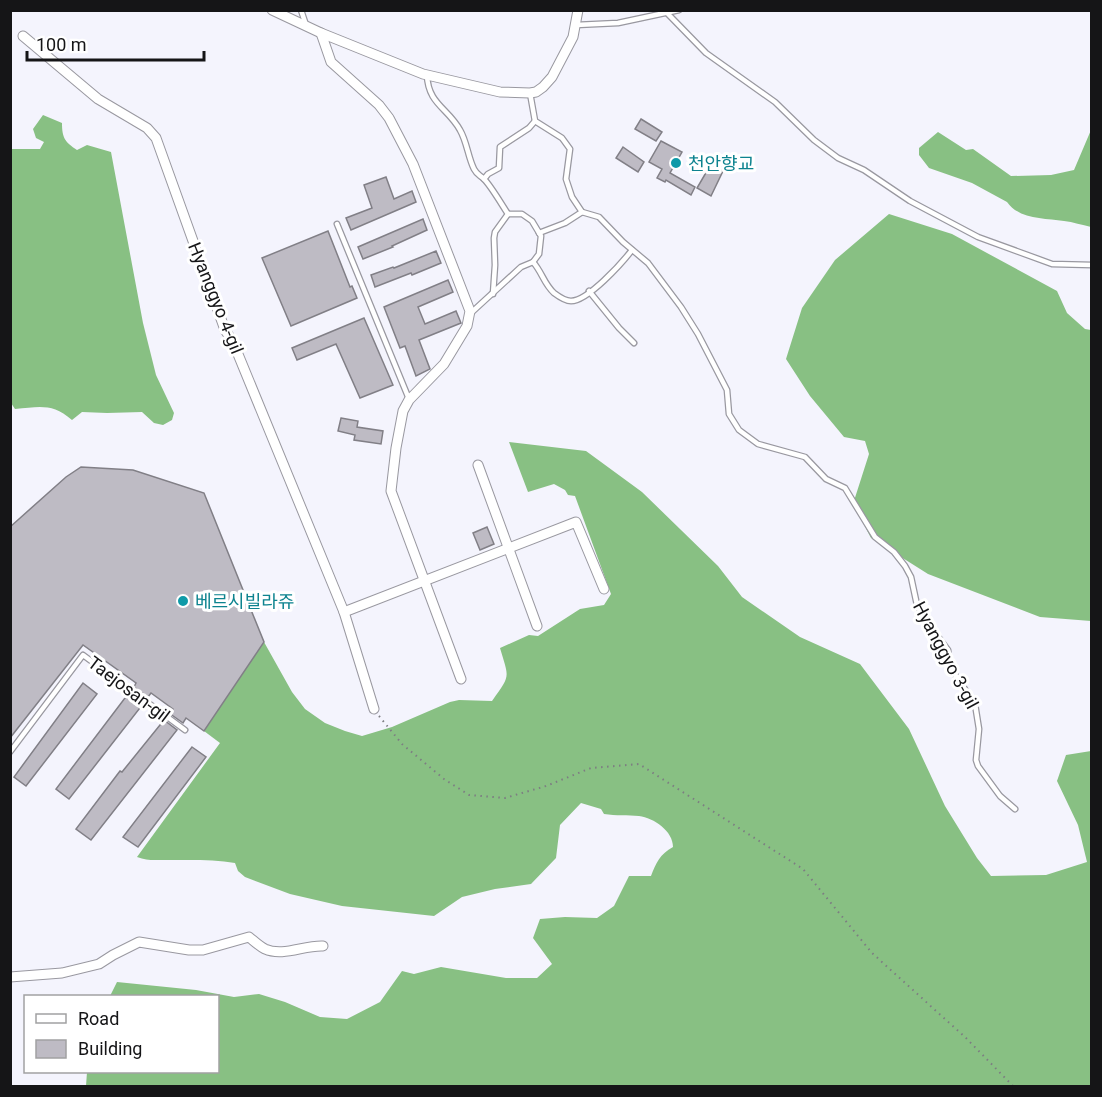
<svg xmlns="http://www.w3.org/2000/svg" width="1102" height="1097" font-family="Roboto,'Noto Sans KR',sans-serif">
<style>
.forest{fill:#88c083}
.building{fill:#bebbc4;stroke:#817f86;stroke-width:1.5}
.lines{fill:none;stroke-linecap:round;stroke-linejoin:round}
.lane-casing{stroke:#9998a0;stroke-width:7}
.street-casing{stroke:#9998a0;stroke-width:11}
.path{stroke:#7d7d82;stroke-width:2;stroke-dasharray:1.5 4.5;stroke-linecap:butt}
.lane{stroke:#fff;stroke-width:4.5}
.street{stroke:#fff;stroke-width:9}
.culture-dot{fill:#0f9aa8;stroke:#fff;stroke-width:2}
.labels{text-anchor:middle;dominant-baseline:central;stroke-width:6;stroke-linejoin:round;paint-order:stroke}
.culture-label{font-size:18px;fill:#0d838f;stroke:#fff;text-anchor:start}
.street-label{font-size:18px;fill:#151517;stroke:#fff}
</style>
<rect width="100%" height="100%" fill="#f4f4fd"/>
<g class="forest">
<path d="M43,115l19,8c0,15 3,19 15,27l10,-5 24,7 32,171 13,52 18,38 -2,7 -9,5 -9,-2 -12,-11 -35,1 -25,-1 -10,8c-20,-17 -32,-13 -57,-11l-4,-6v-254h29l4,-7 -8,-4 -3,-9z"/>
<path d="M1091,130v97c-9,-2 -18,-5 -27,-6 -20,-3 -44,-1 -57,-19l-35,-19 -43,-15 -10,-13v-7l19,-16 28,18 7,-1 38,27 40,-1 23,-5z"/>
<polygon points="889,214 952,234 1057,291 1067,313 1085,329 1091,330 1091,621 1040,617 928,574 871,538 853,504 869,454 865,441 844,437 810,396 786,359 802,308 835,260"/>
<path d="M509,442l77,9 56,41 76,74 24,31 58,40 60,27 49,65 36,77 32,52 14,18 55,-1 41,-13 -9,-37 -21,-44 9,-26 25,-4v335h-1005l1,-14h131v-76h-108l7,-14 79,8 38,7 25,-3 26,8 35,15 27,2 33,-17 22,-31 12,3 27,-7 65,11h31l15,-14 -19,-26 7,-19 25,-2 32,1 17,-12 15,-30h22c5,-13 9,-22 22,-29 0,-16 -19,-29 -34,-31 -11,-1 -23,0 -35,-2l-3,-5 -20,-6 -21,22 -4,33 -25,26 -36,5 -33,8 -28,19 -92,-10 -52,-12 -45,-17 -7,-6 -3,-8c-21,-4 -48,-3 -70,-3 -11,0 -18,1 -28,-3l83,-114 -16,-12 60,-89 28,50 13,17 20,14 20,8 17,5 30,-9 58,-25 9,-2 33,1c19,-27 17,-22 8,-53l29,-13 9,1 42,-27 24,-4 7,-11 -36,-98 -7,-1 -3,-5 -11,-6 -26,8z"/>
</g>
<g class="building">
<polygon points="641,119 662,132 656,141 635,129"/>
<polygon points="661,141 682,152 670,173 695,187 691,195 666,180 665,182 657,178 662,169 649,162"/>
<polygon points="623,147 644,162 638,172 616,158"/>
<polygon points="696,155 723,171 711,196 697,188 707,171 692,163"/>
<polygon points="386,177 394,199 412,191 416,202 351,230 346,218 372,208 364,185"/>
<polygon points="423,219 427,230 392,246 393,247 363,259 358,247"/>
<polygon points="328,231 350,287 352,286 357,298 291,326 262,258"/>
<polygon points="436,251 441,263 412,275 411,273 375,287 371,275 393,267 394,268"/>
<polygon points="448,280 453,292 418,307 425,324 456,311 461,323 419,340 430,369 416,376 405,346 400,348 384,307"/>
<polygon points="364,318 393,385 360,398 336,344 297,360 292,348"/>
<polygon points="341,418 358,421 357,427 383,431 381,444 354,440 355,435 338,431"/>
<polygon points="81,467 133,470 204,493 264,642 204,731 186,718 183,723 169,713 173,709 151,693 148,697 134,687 136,683 83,645 10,738 10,527 66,477"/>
<polygon points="487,527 494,544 480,550 473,533"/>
<polygon points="83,683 97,694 26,786 14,777"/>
<polygon points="128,694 143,704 69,799 56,789"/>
<polygon points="164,720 177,730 91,840 76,829 120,771 122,772"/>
<polygon points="192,747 206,757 138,847 123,837"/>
</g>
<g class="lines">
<defs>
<g id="lane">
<polyline points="301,10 306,25"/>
<polyline points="668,14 706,53 775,102 814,140 838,158 864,170 910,201 978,237 1052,264 1092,265"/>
<polyline points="576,25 618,23 679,10"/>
<path d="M427,75c1,29 21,33 33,55 7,12 8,27 14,39 3,6 6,6 10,10 7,7 18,26 24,35l-13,18 -1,6 1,27 -2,29"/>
<polyline points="530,93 535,121 562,138 570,149 566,179 572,197 582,212 599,217 623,242 648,263 681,307 698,334 727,390 729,414 739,430 758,444 805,457 826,479 845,488 875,537 894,552 905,566 911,577 917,605 922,615 948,650 950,666 956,676 975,704 979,729 976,760 978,766 1000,796 1015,809"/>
<polyline points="484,179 488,174 499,168 500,147 529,128 535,121"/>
<polyline points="337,224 409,399"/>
<polyline points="539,233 565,223 582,212"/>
<path d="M533,262c9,10 11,22 21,31 4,3 11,8 17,8 17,0 51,-38 61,-51"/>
<polyline points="589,291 619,328 634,343"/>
<polyline points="472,312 521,267 533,262 539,254 541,236 532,221 522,214 508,214"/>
<polyline points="10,752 83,655 185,730"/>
</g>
<g id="street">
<polyline points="272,10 321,33 423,74 500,92 530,93 536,92 543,87 552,77 573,37 578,10"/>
<polyline points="321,33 331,62 379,105 389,118 413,164 470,311 467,326 444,364 409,400 403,411 396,448 391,491 461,679"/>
<polyline points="23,36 98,99 147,128 156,138 225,330 233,342 344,612 374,709"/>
<polyline points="478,465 537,626"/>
<polyline points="344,612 576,522 604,589"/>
<path d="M10,977l52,-4 37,-9 14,-9 26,-13 50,8h14l46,-13c5,4 10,9 16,12 18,8 39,-4 58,-3"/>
</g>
</defs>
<use href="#lane" class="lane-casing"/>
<use href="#street" class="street-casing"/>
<polyline class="path" points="379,716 402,744 444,779 469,795 505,798 546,786 591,768 639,764 803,869 872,953 966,1038 1013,1086"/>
<use href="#lane" class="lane"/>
<use href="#street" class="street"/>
</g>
<g class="culture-dot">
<circle cx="676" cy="163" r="6"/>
<circle cx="183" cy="601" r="6"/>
</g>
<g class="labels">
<g class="culture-label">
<text x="688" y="163">천안향교</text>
<text x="195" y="601">베르시빌라쥬</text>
</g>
<g class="street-label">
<text transform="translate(216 298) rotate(68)">Hyanggyo 4-gil</text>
<text transform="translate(946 655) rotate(62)">Hyanggyo 3-gil</text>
<text transform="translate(129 689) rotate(37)">Taejosan-gil</text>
</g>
</g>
<rect width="1102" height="1097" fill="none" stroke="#151517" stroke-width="24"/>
<rect x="24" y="995" width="195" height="78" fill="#ffffff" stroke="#a1a1a2" stroke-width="1.5"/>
<rect x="36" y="1014" width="30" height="9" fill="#ffffff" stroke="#a1a1a2" stroke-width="1.5"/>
<text x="78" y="1025" font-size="18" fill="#151517">Road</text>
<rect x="36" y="1040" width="30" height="18" fill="#bebbc4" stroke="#a1a1a2" stroke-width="1.5"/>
<text x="78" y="1055" font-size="18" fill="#151517">Building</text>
<path d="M27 51v9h177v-9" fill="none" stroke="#151517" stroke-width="3"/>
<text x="36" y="51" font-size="18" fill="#151517" stroke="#ffffff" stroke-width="4.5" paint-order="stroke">100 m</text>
</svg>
